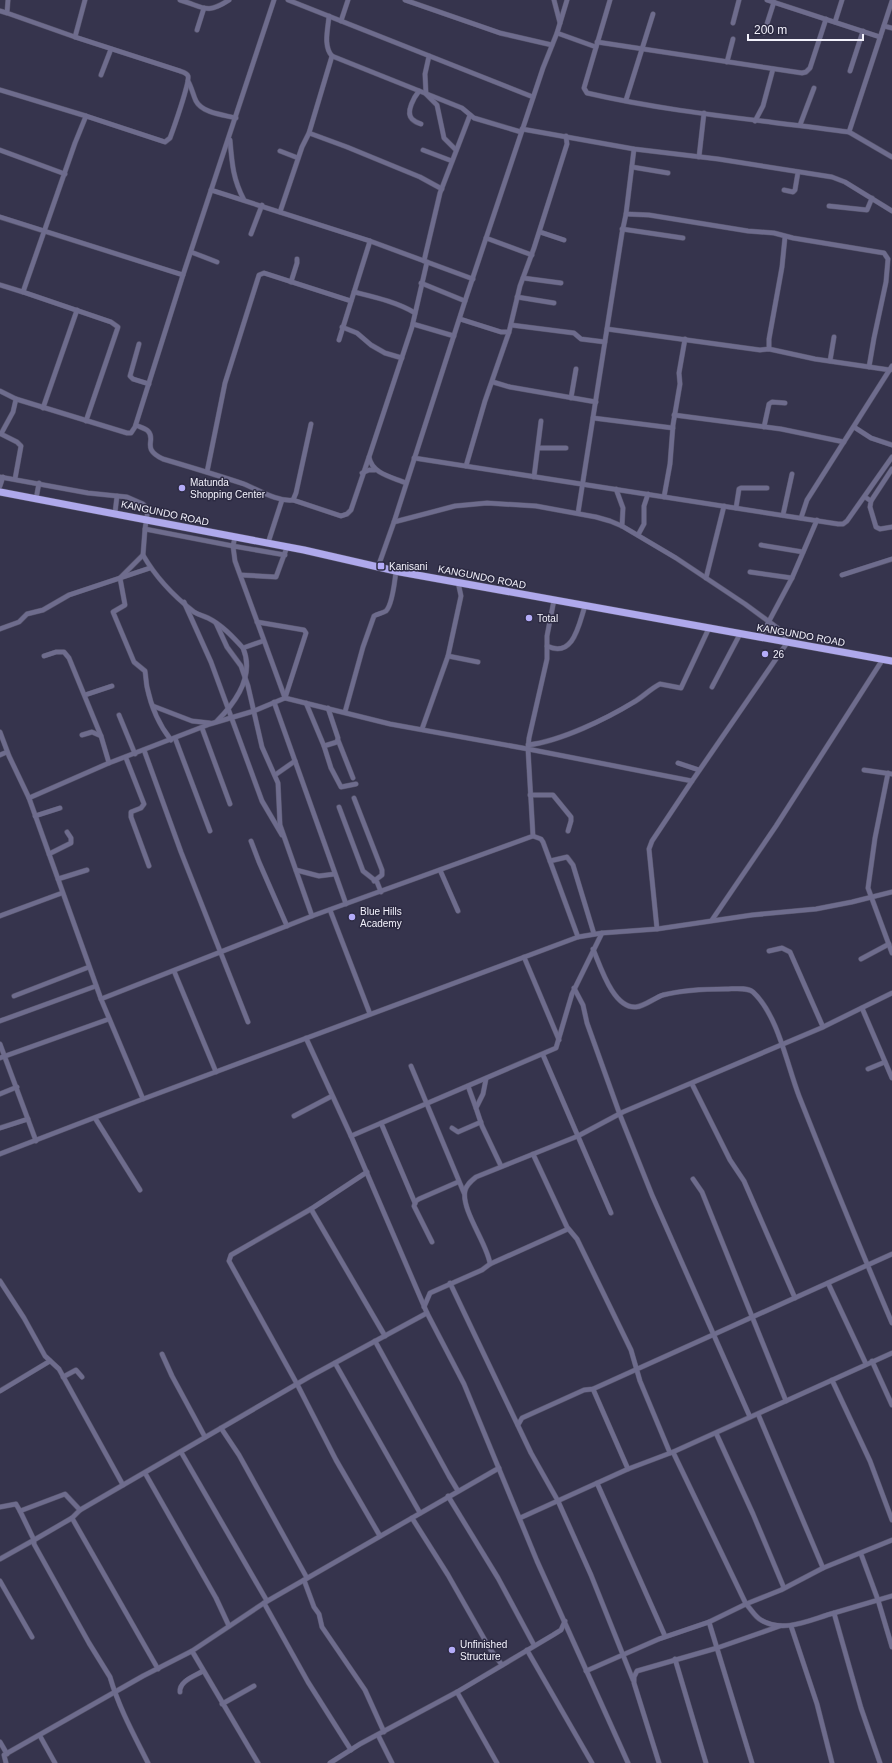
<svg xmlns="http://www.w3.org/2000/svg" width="892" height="1763" font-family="Helvetica,sans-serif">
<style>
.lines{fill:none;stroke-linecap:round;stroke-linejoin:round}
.minor-casing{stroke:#545269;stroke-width:5.5}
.trunk-casing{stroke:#545269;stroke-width:8}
.minor{stroke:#6e6c8d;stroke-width:4.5}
.trunk{stroke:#afa9ec;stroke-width:7}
.poi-dot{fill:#b4acf9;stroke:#2c2a42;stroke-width:1.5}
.labels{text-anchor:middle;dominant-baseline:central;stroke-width:3;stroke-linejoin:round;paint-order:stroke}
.poi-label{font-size:10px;fill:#f3f2fc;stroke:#2c2a42;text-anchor:start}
.street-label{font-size:10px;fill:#f3f2fc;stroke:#2c2a42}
</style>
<rect width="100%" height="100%" fill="#36344d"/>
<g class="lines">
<defs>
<g id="minor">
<polyline points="8,0 7,13 75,37"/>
<path d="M180,0c24,7 26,15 49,0"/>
<polyline points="288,0 533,97"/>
<polyline points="405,0 500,33 552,45"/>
<polyline points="554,0 560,23"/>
<path d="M610,0l-26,88 3,5c86,20 175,27 262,39"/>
<polyline points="767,0 880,37"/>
<polyline points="892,1 849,132 892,157"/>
<polyline points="0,11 7,13"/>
<path d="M329,16c-1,13 -6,30 3,40l130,52 12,10 47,14"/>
<polyline points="341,21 348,0"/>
<polyline points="835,22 842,0"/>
<polyline points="733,23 739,0"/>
<polyline points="884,26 892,28"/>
<polyline points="197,30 204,8"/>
<polyline points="557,33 596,47"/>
<polyline points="764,33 774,2"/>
<polyline points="597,42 802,73 806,72 810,68 826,19"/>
<polyline points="429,56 425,74 426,94 437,105 444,138 456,150"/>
<polyline points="727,62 733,39"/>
<polyline points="850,71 863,31"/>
<polyline points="101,75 111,49"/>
<path d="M188,81c4,7 5,14 8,20 6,12 28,14 40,17"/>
<polyline points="0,90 86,116"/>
<path d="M419,91c-4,5 -14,21 -7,28 2,2 6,4 9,5"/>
<polyline points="626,100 653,14"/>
<polyline points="755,121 763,106 773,69"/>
<polyline points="800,125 814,88"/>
<polyline points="522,129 634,149 718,159 832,177 845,182 892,211"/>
<polyline points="309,133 347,147 420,177 442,189"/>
<path d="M230,140c2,24 3,39 14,60"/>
<polyline points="0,150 65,174"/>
<polyline points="423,150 452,161"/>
<polyline points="280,151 298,158"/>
<polyline points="699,157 704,113"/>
<polyline points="632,167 668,173"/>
<polyline points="211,190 370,241 473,279"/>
<polyline points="784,190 793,192 795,190 798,172"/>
<polyline points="829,206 867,210 872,198"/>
<polyline points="280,212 302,147 309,133 332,56"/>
<polyline points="626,214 649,215 748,231 774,233 793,238 884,253 888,259 886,282 874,338 869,367"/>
<polyline points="0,217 183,275 274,0"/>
<polyline points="622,229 683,238"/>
<polyline points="540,232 564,240"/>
<polyline points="251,234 262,205"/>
<polyline points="486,238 532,255"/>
<polyline points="191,252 217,262"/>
<polyline points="424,261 440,193 470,115"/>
<polyline points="523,278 561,283"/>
<polyline points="291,282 297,263 297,259"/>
<polyline points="421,283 465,301"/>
<path d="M0,285l23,7 52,-149 11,-27 79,26 5,-4c3,-8 20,-56 18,-62 -1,-3 -5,-4 -8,-5l-105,-34 10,-37"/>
<polyline points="23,292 111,322 118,327 86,421"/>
<path d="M354,292c20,5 43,10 61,21"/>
<polyline points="517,297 554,303"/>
<polyline points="460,319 501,332 509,332"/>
<polyline points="413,324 454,336"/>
<polyline points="511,325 574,333 581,339 605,342"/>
<polyline points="342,327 357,333 371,345 385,353 402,358"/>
<polyline points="607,329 760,350 769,349 815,359 890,370"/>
<polyline points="339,340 370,241"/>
<polyline points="139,344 130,376 133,379 149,384"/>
<polyline points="769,349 769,339 782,267 785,237"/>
<polyline points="830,361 834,337"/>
<polyline points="493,382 510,387 596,402"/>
<polyline points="0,391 16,399 127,433 131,433 135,427 183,275"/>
<polyline points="571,398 576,369"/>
<polyline points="43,408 77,310"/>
<polyline points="674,415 781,429 844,442"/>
<polyline points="593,418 673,428"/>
<path d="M136,425c3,2 9,3 12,6 9,9 -8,17 15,28 27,8 54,16 81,25 15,6 33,18 49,16l3,-7 15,-69"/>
<polyline points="764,427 769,404 772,402 785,403"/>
<polyline points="854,427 871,438 892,445"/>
<polyline points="538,448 566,448"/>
<polyline points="414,458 838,524 843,524 847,521 892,457"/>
<polyline points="466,466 485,401 509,332 520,286 534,248 567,144 566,136"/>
<polyline points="207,472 225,383 259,275 264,273 351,301"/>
<polyline points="362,473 369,470 375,470"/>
<polyline points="0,477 88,493 127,497 143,504 148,509 145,529"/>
<polyline points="534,477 541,421"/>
<polyline points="15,479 21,446 17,442 1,434 13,412 16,399"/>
<path d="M406,483c-14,-6 -34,-9 -37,-26l43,-130 15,-65"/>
<polyline points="0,486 3,477"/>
<polyline points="616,489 623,508 622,526"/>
<polyline points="664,497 670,464 673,425 680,384 679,373 685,339"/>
<polyline points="865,497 871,501 870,507 876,527 880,529 892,527"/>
<polyline points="36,499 39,483"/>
<polyline points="293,500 341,516 347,514 351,510 369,457"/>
<polyline points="871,501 892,469"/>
<polyline points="736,508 739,489 741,488 767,488"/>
<polyline points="115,513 117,496"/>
<polyline points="578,513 622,233 626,214 634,149"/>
<polyline points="783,515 792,474"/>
<polyline points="801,518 807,500 892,366"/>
<polyline points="394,522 455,506 487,503 536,506 596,517 610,521 622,526 676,558 745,604 783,632 787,643 692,781 528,749 529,738 547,659 547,636 554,600"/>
<polyline points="638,535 644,524 644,506 648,494"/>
<polyline points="268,543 282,500"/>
<polyline points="761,545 803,552"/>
<path d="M143,555c12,21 32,42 51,57 5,3 10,4 14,6 14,7 25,19 35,30l20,-7"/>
<polyline points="285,555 233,546 235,561 285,698"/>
<polyline points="378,567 394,522 465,301 543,68 557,33 567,0"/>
<polyline points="750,572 792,578"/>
<polyline points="241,575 276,577 287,547"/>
<polyline points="842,575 892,559"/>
<polyline points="706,578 724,506"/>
<polyline points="184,602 211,662 262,801 282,835"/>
<polyline points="257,622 304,630 306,633 285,698"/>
<polyline points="216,623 227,647 241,666 248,686 262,747 278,783 280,825 312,916"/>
<polyline points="0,629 19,622 27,614 43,610 69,595 150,568"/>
<polyline points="760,638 792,578 817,520"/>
<path d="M547,646c27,13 32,-23 38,-40"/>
<polyline points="44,656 56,652 64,652 69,658 101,736"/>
<polyline points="448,656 478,662"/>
<polyline points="712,687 740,634"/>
<polyline points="85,695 112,686"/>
<polyline points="274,702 346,904"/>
<polyline points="306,703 324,746"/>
<polyline points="153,706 192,721 210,723"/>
<polyline points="328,708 338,738 337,742 324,746 331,768 341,787 356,784"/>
<path d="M345,712l18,-65 11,-31c3,-2 9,-3 12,-5 6,-6 9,-31 10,-40"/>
<polyline points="119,715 135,754"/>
<path d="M217,721c19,-19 38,-45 26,-73"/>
<polyline points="202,728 230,804"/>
<polyline points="422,729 448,656 461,596 458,582"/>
<polyline points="0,732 9,756 29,798 101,999 143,1099"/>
<polyline points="82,735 92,732 101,736 109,763 210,724 254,711 285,698 390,724 528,749 533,836"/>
<polyline points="175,738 210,831"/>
<path d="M171,740c-12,-15 -20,-34 -24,-53 -1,-5 -1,-10 -2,-16l-11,-9 -21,-50 12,-7 -5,-27 23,-23 2,-26 88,17 2,-9"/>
<polyline points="338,740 353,778"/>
<path d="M528,745c33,-4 78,-26 106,-43 9,-5 16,-13 26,-18l21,4 28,-60"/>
<polyline points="144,750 181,852 248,1022"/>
<polyline points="0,755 7,752"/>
<polyline points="126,758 144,804 141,808 131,812 131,817 149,866"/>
<polyline points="678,763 699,770"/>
<polyline points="864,770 892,774"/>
<polyline points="888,773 875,838 868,888 892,953"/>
<polyline points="275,775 295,761"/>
<polyline points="530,795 553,795 571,817 571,821 568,831"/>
<polyline points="29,798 109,763"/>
<polyline points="354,798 382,870 382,875 374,881"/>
<polyline points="339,807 363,871 377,882 381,892"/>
<polyline points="35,816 60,808"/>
<polyline points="251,841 259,862 287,926"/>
<polyline points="49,854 71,843 71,838 67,832"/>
<polyline points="550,861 567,857 573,865 594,934"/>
<polyline points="296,870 319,876 335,874"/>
<polyline points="440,870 458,911"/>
<polyline points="58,879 87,870"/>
<polyline points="330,910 370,1014"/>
<polyline points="0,916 62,893"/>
<polyline points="712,920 776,826 883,659"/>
<polyline points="657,929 649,849 652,841 692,781"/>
<polyline points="602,933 572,994 556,1048 351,1136 427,1313 464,1384 537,1561 628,1763"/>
<path d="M593,949c7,16 20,60 43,58 9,-1 18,-9 27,-12 20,-5 43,-6 63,-6 8,0 21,-2 27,3 25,23 34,73 46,104 30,76 61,152 93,227"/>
<polyline points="769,951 782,948 790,952 823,1027"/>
<polyline points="524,957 559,1040"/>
<polyline points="861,959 889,944"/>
<polyline points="174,971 216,1072"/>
<polyline points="574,988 583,1005 587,1023 620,1115 652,1195 750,1417"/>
<polyline points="14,996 89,967"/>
<polyline points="101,999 312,916 533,836 541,839 543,842 578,937"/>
<polyline points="862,1008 892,1078"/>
<polyline points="0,1021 96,986"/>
<polyline points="306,1038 351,1136"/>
<polyline points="0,1044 36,1141"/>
<polyline points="543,1055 611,1213"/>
<polyline points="0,1058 109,1019"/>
<polyline points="411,1066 464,1193"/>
<polyline points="868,1069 885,1062"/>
<polyline points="486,1079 483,1094 476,1108 482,1126 501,1166"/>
<polyline points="692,1084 730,1160 744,1181 795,1298"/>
<polyline points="468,1086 476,1108"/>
<polyline points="0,1094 17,1087"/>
<polyline points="294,1116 332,1096"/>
<polyline points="95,1118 140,1190"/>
<polyline points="381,1123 415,1203"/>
<polyline points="0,1128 28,1119"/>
<polyline points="452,1128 458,1132 481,1122"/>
<polyline points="0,1154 143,1099 578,937 602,933 657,929 752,915 816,909 852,902 892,892"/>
<polyline points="533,1154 567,1227 577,1239 631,1350 640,1381 670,1453"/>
<polyline points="367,1172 311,1209 385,1336"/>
<polyline points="693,1179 702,1192 786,1401"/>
<polyline points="311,1209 231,1255 229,1261 297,1384 336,1460 380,1536"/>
<polyline points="432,1242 414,1206 416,1201 419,1199 458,1182"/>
<polyline points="490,1264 568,1229"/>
<polyline points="0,1281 24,1318 45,1356 59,1369 123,1485"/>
<polyline points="450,1283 531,1453 558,1501 591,1575 633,1680"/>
<polyline points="828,1283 866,1364"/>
<path d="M424,1307l6,-14 52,-23 8,-6c-2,-19 -29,-54 -25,-73 1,-6 6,-10 11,-14l102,-41 45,-24 198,-84 71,-35"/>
<polyline points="375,1341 449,1476 458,1491"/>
<polyline points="162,1354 172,1376 205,1437"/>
<polyline points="872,1361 892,1405"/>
<polyline points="335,1363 420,1513"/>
<polyline points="63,1377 76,1370 82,1377"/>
<polyline points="832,1380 870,1461 892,1520"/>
<polyline points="593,1389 628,1469"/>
<polyline points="0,1391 50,1361"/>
<polyline points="758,1414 823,1568"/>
<polyline points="518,1425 522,1418 584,1390 593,1389 892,1254"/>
<polyline points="221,1428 239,1455 307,1578"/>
<polyline points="716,1433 753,1514 784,1588"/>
<polyline points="181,1452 267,1601"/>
<path d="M673,1452l73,152c5,5 9,13 15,16 23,14 50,-1 73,-7l27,95 19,55"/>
<polyline points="145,1473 216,1598 229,1626"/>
<polyline points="597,1483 665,1636"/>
<polyline points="448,1496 498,1578 534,1645"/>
<polyline points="0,1507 16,1504 20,1511 65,1494 80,1510"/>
<polyline points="72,1518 158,1669"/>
<polyline points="412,1518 448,1575 490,1649 502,1665"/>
<polyline points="520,1518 628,1469 673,1452 892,1353"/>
<polyline points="861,1554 878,1600 892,1647"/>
<polyline points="0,1559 34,1540 20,1511"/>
<polyline points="304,1580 314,1607 319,1614 322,1627 365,1690 384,1732"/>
<polyline points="0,1581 32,1637"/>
<polyline points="264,1603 308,1682 351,1750"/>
<polyline points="834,1613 892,1596"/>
<polyline points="709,1622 752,1763"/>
<polyline points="791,1626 817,1704 832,1763"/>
<polyline points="527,1650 592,1763"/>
<polyline points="192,1651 258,1763"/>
<polyline points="675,1659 706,1763"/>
<polyline points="586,1671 659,1639 709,1622 746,1604 781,1590 823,1568 892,1540"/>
<path d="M180,1692c-1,-11 15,-16 23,-21"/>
<polyline points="457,1692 497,1763"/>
<polyline points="222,1704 254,1686"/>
<polyline points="378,1735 392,1763"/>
<polyline points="40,1736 55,1763"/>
<polyline points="0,1742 7,1754"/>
<polyline points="6,1763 4,1755 143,1676 192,1651 264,1603 499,1468"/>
<path d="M148,1763c-14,-28 -29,-55 -38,-86l-21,-34 -55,-99v-4l38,-22 8,-8 229,-133 118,-64"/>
<polyline points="330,1763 360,1744 457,1692 553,1635 561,1630 565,1621"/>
<polyline points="659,1763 634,1683 634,1677 637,1671 717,1648 780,1626"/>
</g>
<polyline id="trunk" points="0,492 304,550 400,572 892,661"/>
</defs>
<use href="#minor" class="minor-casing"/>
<use href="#trunk" class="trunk-casing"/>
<use href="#minor" class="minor"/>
<use href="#trunk" class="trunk"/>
</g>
<g class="poi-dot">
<circle cx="182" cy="488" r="4"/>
<rect x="377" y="562" width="8" height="8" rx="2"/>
<circle cx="529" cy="618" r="4"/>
<circle cx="765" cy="654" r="4"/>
<circle cx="352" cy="917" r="4"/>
<circle cx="452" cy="1650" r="4"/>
</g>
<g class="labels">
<g class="poi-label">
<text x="190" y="482">Matunda<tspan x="190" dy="12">Shopping Center</tspan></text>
<text x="389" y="566">Kanisani</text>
<text x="537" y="618">Total</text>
<text x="773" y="654">26</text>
<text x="360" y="911">Blue Hills<tspan x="360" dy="12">Academy</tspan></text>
<text x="460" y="1644">Unfinished<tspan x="460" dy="12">Structure</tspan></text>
</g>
<g class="street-label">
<text transform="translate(165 513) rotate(12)">KANGUNDO ROAD</text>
<text transform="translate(482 577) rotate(11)">KANGUNDO ROAD</text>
<text transform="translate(801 635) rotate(10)">KANGUNDO ROAD</text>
</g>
</g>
<path d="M748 34v6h115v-6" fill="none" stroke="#f3f2fc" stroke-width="2"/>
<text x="754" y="34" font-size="12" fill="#f3f2fc" stroke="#2c2a42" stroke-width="3" paint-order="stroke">200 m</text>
</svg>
